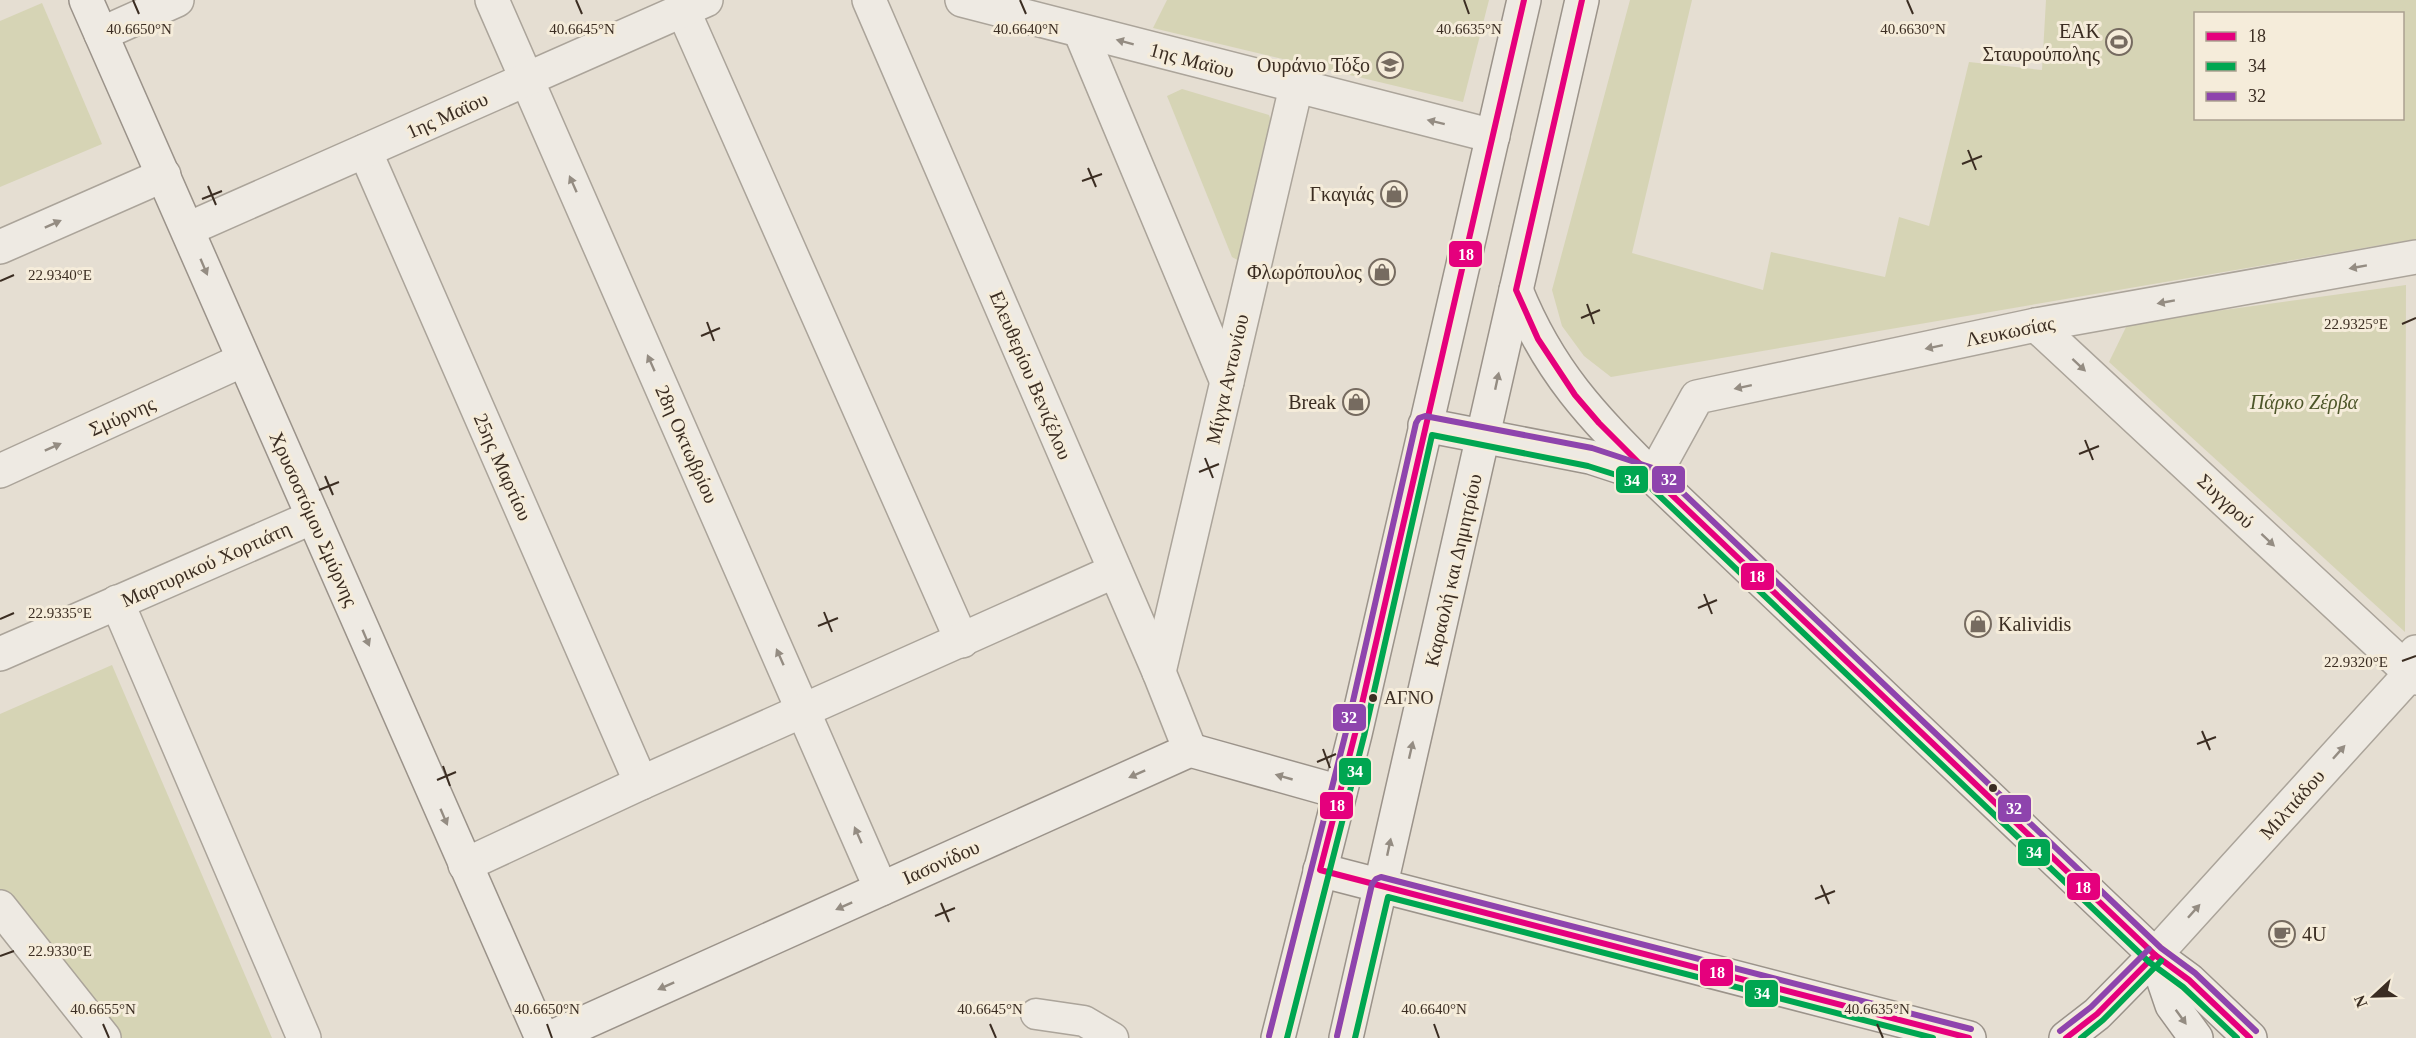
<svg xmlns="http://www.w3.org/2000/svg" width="2416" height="1038" font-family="Georgia,serif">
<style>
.green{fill:#d6d4b5;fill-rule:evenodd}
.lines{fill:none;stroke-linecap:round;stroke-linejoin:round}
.lane-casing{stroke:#aba49a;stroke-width:33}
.street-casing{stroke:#aba49a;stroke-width:36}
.secondary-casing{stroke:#9b938a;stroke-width:36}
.lane{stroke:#eeeae3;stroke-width:30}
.street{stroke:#eeeae3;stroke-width:33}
.secondary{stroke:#eeeae3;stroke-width:33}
.bus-1-casing{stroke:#f5ecda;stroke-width:10}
.bus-2-casing{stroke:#f5ecda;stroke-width:10}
.bus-3-casing{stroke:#f5ecda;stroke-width:10}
.bus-1{stroke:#e5007d;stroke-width:6}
.bus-2{stroke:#00a651;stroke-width:6}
.bus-3{stroke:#8e44ad;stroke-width:6}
.oneway{fill:#948c82}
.ticks{fill:none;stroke:#3b2d22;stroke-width:2}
.bus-dot{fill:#3b2d22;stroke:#f5ecda;stroke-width:2}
.labels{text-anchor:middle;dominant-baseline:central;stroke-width:6;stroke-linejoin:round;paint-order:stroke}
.bus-label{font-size:18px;fill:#3b2d22;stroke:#f5ecda;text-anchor:start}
.poi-label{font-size:20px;fill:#3b2d22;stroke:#f5ecda;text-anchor:end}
.street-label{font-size:20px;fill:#3b2d22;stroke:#f5ecda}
.park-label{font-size:20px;font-style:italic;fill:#4d5629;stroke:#f5ecda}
.ticks-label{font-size:15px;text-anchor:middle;fill:#3b2d22;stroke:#f5ecda;stroke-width:6;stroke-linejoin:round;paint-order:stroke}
.line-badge{stroke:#f5ecda;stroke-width:2}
.badge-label{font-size:16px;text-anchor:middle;font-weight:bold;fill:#fff}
</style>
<rect width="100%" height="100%" fill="#e5ded2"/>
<g class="green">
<polygon points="1167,0 1489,0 1463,102 1153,28"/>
<path d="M1630,0h62l-60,253 131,37 8,-38 114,25 14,-60 30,9 40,-164 73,8 4,-70h370v239l-805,138 -27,-21 -22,-30 -10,-36zM2196,14h206v104h-206z"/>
<polygon points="42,3 102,144 0,187 0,21"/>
<polygon points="1182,89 1269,115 1272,124 1241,262 1232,257 1167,96"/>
<polygon points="2406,285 2405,632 2109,362 2128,323"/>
<polygon points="112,665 272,1038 116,1038 0,891 0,714"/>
</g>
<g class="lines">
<defs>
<polyline id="lane" points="1036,1014 1084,1021 1113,1038"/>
<g id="street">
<polyline points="492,0 881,889"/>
<polyline points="869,0 1159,672 1190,750"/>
<polyline points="962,0 1493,136"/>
<polyline points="683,10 962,641"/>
<polyline points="1080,31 1227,382"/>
<polyline points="101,34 177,0"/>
<polyline points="365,151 641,783"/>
<polyline points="188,229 706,0"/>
<polyline points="0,247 164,175"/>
<polyline points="2036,325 2416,678"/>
<polyline points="0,471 243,360"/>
<polyline points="1653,477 1697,397 2036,325 2416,257"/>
<polyline points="117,602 304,1038"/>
<polyline points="0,654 313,517"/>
<polyline points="1159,672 1296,87"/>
<polyline points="465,865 641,783 1115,571"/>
<polyline points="0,907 104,1038"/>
<polyline points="2155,955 2411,673 2415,663 2416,652"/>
</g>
<g id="secondary">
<polyline points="86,0 542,1038"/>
<path d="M1516,290c33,82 76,126 137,187l502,478 34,25 61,58"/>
<polyline points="1425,425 1590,457 1648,476"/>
<polyline points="1320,870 1969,1038"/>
<polyline points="2155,955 2172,1005 2196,1038"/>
<polyline points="550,1038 1190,750 1340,792"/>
<polyline points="1278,1038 1355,734 1524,0"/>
<polyline points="1346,1038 1582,0"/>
<polyline points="2066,1038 2097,1014 2155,955"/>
</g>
</defs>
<use href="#lane" class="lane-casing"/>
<use href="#street" class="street-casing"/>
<use href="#secondary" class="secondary-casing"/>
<use href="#lane" class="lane"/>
<use href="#street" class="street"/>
<use href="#secondary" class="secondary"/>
<defs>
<g id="bus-1">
<polyline points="1524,0 1355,734 1320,870 1969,1038"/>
<polyline points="1582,0 1516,290 1538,339 1575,395 1599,423 1653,477 2155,955 2189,980 2250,1038"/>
<polyline points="2066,1038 2097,1014 2155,955"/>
</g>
<g id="bus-2">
<polyline points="1287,1038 1364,736 1432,435 1588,466 1648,485 2149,962 2183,987 2237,1038"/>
<polyline points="1355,1038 1388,897 1933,1038"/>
<polyline points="2081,1038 2103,1020 2161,961"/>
</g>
<g id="bus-3">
<polyline points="2060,1031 2091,1007 2149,949"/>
<polyline points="1269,1036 1346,732 1416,423 1419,418 1425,416 1592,448 1659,470 2161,948 2195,973 2256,1031"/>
<polyline points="1337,1036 1372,884 1376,879 1381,877 1971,1029"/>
</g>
</defs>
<use href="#bus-1" class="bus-1-casing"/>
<use href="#bus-2" class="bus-2-casing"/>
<use href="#bus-3" class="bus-3-casing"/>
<use href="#bus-1" class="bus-1"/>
<use href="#bus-2" class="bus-2"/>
<use href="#bus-3" class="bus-3"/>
</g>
<defs><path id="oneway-solid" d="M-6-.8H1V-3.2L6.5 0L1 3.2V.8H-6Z" transform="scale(1.5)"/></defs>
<g class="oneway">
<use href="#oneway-solid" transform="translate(1125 42) rotate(-165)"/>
<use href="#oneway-solid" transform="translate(1436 122) rotate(-166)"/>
<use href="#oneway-solid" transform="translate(573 184) rotate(-114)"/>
<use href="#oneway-solid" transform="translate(53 224) rotate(-24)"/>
<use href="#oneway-solid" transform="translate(204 267) rotate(67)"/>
<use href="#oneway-solid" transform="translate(2358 267) rotate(170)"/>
<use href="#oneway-solid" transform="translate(2166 302) rotate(170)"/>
<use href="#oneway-solid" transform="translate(1934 347) rotate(168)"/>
<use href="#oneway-solid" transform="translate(651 363) rotate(-114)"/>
<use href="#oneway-solid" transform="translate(2079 365) rotate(43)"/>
<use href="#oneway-solid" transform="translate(1497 381) rotate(-78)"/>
<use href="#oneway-solid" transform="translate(1743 387) rotate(168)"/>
<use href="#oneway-solid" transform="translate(53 447) rotate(-24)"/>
<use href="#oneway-solid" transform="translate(2268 540) rotate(43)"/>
<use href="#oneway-solid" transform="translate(366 638) rotate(67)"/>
<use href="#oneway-solid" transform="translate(780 657) rotate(-114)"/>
<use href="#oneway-solid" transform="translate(1411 750) rotate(-77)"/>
<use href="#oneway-solid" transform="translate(2339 752) rotate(-48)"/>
<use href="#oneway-solid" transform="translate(1137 774) rotate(156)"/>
<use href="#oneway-solid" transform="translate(1284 777) rotate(-164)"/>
<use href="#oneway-solid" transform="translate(444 817) rotate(67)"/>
<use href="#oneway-solid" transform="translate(858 835) rotate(-114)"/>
<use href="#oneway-solid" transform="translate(1389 847) rotate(-78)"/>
<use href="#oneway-solid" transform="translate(844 906) rotate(156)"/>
<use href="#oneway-solid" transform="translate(2194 911) rotate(-48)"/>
<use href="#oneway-solid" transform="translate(666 986) rotate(156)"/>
<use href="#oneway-solid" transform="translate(2181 1017) rotate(54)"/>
</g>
<path class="ticks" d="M133,0l6,14M576,0l6,14M1020,0l6,14M1464,0l5,14M1907,0l6,14M1968,150l8,20M1962,164l20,-8M1088,168l8,19M1082,181l20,-7M208,186l8,19M202,199l20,-8M0,281l14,-6M1587,304l7,20M1581,318l19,-8M707,322l7,19M2402,324l14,-6M701,336l19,-8M2085,440l8,20M2079,454l20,-8M1205,458l8,20M1199,472l20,-8M325,476l8,19M319,490l20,-8M1704,594l8,20M1698,608l19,-8M824,612l8,20M0,619l14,-6M818,626l20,-8M2402,661l14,-5M2202,731l8,19M2197,744l19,-7M1323,749l7,19M1317,762l19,-8M443,766l7,20M437,780l19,-8M1821,885l8,19M1815,899l20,-8M941,903l8,19M935,916l20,-8M0,956l14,-5M103,1024l6,14M547,1024l5,14M990,1024l6,14M1434,1024l5,14M1877,1024l6,14"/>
<defs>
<symbol id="stadium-ring" viewBox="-11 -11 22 22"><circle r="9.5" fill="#f5ecda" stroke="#766b60" stroke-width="1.5"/><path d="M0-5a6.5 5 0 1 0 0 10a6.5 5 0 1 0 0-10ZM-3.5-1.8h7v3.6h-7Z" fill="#766b60"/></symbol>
<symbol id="school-ring" viewBox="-11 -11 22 22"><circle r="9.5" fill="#f5ecda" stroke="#766b60" stroke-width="1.5"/><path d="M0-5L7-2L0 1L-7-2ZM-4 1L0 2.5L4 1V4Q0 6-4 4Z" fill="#766b60"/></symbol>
<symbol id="shop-ring" viewBox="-11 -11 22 22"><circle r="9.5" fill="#f5ecda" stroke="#766b60" stroke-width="1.5"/><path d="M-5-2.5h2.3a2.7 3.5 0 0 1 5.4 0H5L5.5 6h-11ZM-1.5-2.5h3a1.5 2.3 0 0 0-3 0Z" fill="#766b60"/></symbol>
<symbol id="cafe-ring" viewBox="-11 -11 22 22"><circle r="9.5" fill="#f5ecda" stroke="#766b60" stroke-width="1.5"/><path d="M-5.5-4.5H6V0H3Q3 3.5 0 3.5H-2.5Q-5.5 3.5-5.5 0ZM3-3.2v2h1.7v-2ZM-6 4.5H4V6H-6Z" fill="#766b60"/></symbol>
</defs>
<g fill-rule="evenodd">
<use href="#stadium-ring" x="2104" y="27" width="30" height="30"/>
<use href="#school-ring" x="1375" y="50" width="30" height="30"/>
<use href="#shop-ring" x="1379" y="179" width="30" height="30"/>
<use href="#shop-ring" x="1367" y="257" width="30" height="30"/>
<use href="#shop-ring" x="1341" y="387" width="30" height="30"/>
<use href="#shop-ring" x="1963" y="609" width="30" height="30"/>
<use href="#cafe-ring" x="2267" y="919" width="30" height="30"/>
</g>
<g class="bus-dot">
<circle cx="1373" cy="698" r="5"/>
<circle cx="1993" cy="788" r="5"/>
</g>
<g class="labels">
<g class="bus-label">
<text x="1384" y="698">ΑΓΝΟ</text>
</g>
<g class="poi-label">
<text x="2100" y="31">EAK<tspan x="2100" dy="23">Σταυρούπολης</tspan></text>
<text x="1370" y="65">Ουράνιο Τόξο</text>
<text x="1374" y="194">Γκαγιάς</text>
<text x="1362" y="272">Φλωρόπουλος</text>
<text x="1336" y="402">Break</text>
<text x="1998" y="624" text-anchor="start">Kalividis</text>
<text x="2302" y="934" text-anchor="start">4U</text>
</g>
<g class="street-label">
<text transform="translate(1192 60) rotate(15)">1ης Μαϊου</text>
<text transform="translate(447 115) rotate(-24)">1ης Μαϊου</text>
<text transform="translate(2010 331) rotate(-11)">Λευκωσίας</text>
<text transform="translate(1031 375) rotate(67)">Ελευθερίου Βενιζέλου</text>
<text transform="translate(1227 379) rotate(-77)">Μίγγα Αντωνίου</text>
<text transform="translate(122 416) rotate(-24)">Σμύρνης</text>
<text transform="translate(687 444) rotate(66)">28η Οκτωβρίου</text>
<text transform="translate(503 467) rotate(66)">25ης Μαρτίου</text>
<text transform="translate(2226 501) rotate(43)">Συγγρού</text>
<text transform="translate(314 519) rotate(66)">Χρυσοστόμου Σμύρνης</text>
<text transform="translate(206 564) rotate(-24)">Μαρτυρικού Χορτιάτη</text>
<text transform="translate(1453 570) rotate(-77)">Καραολή και Δημητρίου</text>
<text transform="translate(2292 804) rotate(-48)">Μιλτιάδου</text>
<text transform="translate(941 862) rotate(-24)">Ιασονίδου</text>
</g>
<g class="park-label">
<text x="2304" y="402">Πάρκο Ζέρβα</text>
</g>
</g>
<g class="ticks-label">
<text x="139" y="34">40.6650°N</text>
<text x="582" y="34">40.6645°N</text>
<text x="1026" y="34">40.6640°N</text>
<text x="1469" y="34">40.6635°N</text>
<text x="1913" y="34">40.6630°N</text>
<text x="60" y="280">22.9340°E</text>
<text x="2356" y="329">22.9325°E</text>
<text x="60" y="618">22.9335°E</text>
<text x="2356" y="667">22.9320°E</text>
<text x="60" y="956">22.9330°E</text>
<text x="103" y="1014">40.6655°N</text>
<text x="547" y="1014">40.6650°N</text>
<text x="990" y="1014">40.6645°N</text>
<text x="1434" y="1014">40.6640°N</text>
<text x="1877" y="1014">40.6635°N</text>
</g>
<g class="line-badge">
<rect x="1448" y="240" width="35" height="28" rx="6" fill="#e5007d"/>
<rect x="1651" y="465" width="35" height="29" rx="6" fill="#8e44ad"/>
<rect x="1615" y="465" width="34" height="29" rx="6" fill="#00a651"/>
<rect x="1740" y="562" width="35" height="29" rx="6" fill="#e5007d"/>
<rect x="1332" y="703" width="35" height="29" rx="6" fill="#8e44ad"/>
<rect x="1338" y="757" width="34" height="29" rx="6" fill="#00a651"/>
<rect x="1319" y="791" width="35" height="29" rx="6" fill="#e5007d"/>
<rect x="1997" y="794" width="35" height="29" rx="6" fill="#8e44ad"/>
<rect x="2017" y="838" width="34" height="29" rx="6" fill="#00a651"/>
<rect x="2066" y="872" width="35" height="29" rx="6" fill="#e5007d"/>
<rect x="1699" y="958" width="35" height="29" rx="6" fill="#e5007d"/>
<rect x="1744" y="979" width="35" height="29" rx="6" fill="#00a651"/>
</g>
<g class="badge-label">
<text x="1466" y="260">18</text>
<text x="1669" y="485">32</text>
<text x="1632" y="486">34</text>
<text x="1757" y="582">18</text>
<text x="1349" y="723">32</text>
<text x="1355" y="777">34</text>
<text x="1337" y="811">18</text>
<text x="2014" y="814">32</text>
<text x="2034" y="858">34</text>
<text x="2083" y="893">18</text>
<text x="1717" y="978">18</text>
<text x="1762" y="999">34</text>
</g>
<rect x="2194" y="12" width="210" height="108" fill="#f5ecda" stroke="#aba090" stroke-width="1.5"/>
<rect x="2206" y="32" width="30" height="9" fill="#e5007d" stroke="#aba090" stroke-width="1.5"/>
<text x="2248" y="42" font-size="18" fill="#3b2d22">18</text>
<rect x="2206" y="62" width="30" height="9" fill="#00a651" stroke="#aba090" stroke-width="1.5"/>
<text x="2248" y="72" font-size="18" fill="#3b2d22">34</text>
<rect x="2206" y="92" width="30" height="9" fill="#8e44ad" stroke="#aba090" stroke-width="1.5"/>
<text x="2248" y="102" font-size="18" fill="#3b2d22">32</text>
<g transform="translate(2374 996) rotate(248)" stroke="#f5ecda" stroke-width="4.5" paint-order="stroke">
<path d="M0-4.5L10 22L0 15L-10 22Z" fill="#3b2d22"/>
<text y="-9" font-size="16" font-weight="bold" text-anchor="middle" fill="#3b2d22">N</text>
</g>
</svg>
